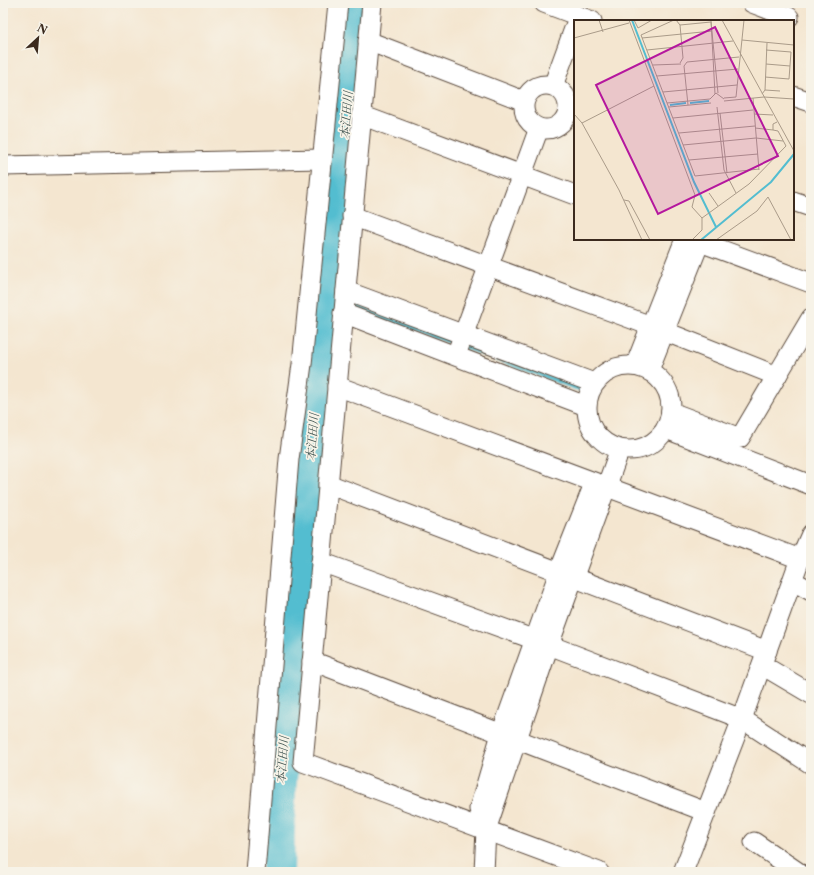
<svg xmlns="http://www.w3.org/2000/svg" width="814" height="875" font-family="'Libre Caslon Text','Noto Serif JP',serif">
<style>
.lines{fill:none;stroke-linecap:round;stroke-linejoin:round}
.stream{stroke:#53bdd0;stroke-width:5.5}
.river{stroke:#53bdd0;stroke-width:32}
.minor-casing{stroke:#574639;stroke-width:21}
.minor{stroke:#fff;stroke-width:19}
.labels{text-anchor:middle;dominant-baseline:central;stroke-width:3.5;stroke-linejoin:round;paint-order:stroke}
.water-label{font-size:12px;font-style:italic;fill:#425653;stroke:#f7f3e8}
.inset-river{fill:none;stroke:#53bdd0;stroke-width:2}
.inset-road{fill:none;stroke:#aa9b89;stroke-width:1}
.view{fill:#b5179e;fill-opacity:0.15;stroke:#b5179e;stroke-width:2}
.inset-edge{fill:none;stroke:#3b2a1e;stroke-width:2}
</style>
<rect width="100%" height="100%" fill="#f7f3e8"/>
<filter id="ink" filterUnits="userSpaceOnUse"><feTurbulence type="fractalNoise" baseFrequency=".025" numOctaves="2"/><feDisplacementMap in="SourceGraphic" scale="8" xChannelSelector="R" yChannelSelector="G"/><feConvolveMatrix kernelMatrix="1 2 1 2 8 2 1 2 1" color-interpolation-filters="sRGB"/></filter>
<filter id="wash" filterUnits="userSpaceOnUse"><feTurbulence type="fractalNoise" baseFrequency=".012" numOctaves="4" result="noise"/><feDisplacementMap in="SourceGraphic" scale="16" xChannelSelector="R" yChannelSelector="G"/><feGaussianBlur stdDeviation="0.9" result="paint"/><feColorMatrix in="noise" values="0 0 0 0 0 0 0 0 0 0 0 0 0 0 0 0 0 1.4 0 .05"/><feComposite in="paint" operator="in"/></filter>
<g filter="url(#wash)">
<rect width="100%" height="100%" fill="#f4e6d0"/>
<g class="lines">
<polyline class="stream" points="326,296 580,389"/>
<polyline class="river" points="278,872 280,793 291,660 323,318 345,127 353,3"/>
</g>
</g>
<g filter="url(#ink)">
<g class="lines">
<defs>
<g id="minor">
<polyline points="372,3 303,762 599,872"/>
<polyline points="544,3 592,21"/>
<polyline points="752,3 789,17"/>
<polyline points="368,41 524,101"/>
<circle cx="546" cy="107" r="22"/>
<polyline points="553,86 575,26"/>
<polyline points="793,96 811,102"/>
<polyline points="361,115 575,195"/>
<polyline points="3,166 322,159"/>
<polyline points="793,201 811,207"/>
<polyline points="352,216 651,326 777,376"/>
<polyline points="692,239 811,283"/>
<polyline points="346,291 594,383"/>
<polyline points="343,313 586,406"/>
<polyline points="459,347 539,128"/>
<circle cx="629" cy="408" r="42"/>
<polyline points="635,366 685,239"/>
<polyline points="649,370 701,239"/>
<polyline points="337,386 800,559"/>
<polyline points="671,412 740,438 811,318"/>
<polyline points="666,429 811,485"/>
<polyline points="328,484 767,651"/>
<polyline points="321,562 549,645 742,719 811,764"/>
<polyline points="793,581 811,591"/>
<polyline points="312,661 706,812"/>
<polyline points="762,665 811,694"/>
<polyline points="486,830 479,809 501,734 559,572 594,484"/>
<polyline points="754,842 798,872"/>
<polyline points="255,872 289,459 302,364 338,3"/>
<polyline points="484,872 486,830 549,645 620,449"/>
<polyline points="683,872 742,719 800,559 811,534"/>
</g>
</defs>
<use href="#minor" class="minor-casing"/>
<use href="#minor" class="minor"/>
</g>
</g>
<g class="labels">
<g class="water-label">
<text transform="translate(346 115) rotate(-85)">本江田川</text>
<text transform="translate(312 437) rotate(-85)">本江田川</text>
<text transform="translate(282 760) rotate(-85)">本江田川</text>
</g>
</g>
<g transform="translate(574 20)">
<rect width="220" height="220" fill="#f4e6d0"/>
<path class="inset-river" d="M58,0l62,162 22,45M116,83l19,-2M96,85l16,-2M127,220l70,-58 23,-28"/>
<path class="inset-road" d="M25,0l4,12M55,0l66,175 -3,12 10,11M60,0l4,8 14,-8M100,0l-33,15 54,141 64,-7M102,0l4,5 3,33 -3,5M137,0l4,74M148,0l72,131M137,2l7,71M106,5l31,-3M0,18l55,-15M68,18l70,-7M168,20l52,5M73,30l86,-9M192,44l24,2M79,45l28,-1M83,56l81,-7M191,57l24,2 2,-27 -25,-2M191,70l15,1M89,72l74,-7M188,74l3,-4 2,-47M150,78l12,-1 8,-77M179,78l6,72M150,81l40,-4 30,2M93,83l43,-4 6,-6 8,6M114,85l-4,-39 3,-4 52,-5M95,87l42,-4M143,87l7,63 12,23M146,93l7,60M0,94l8,9 37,67 23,50M180,94l19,1M99,98l80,-8M8,103l72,-37M181,108l18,2M105,113l76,-7M109,125l73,-7 27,3M115,140l69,-6M135,173l9,13M50,180l5,1 21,39M118,220l10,-10v-12l47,-34 37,-38 -8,-15 -5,-1v-6l4,-2M142,220l41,-29 11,-14 23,43"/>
<path class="view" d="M141,7l63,129 -120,58 -62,-129z"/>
<rect width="220" height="220" class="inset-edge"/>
</g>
<rect width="814" height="875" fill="none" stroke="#f7f3e8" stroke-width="16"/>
<g transform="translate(38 38) rotate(26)" stroke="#f7f3e8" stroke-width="3" paint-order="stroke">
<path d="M0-3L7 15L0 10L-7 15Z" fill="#3b2a1e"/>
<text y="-6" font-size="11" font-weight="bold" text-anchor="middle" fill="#3b2a1e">N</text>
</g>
</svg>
